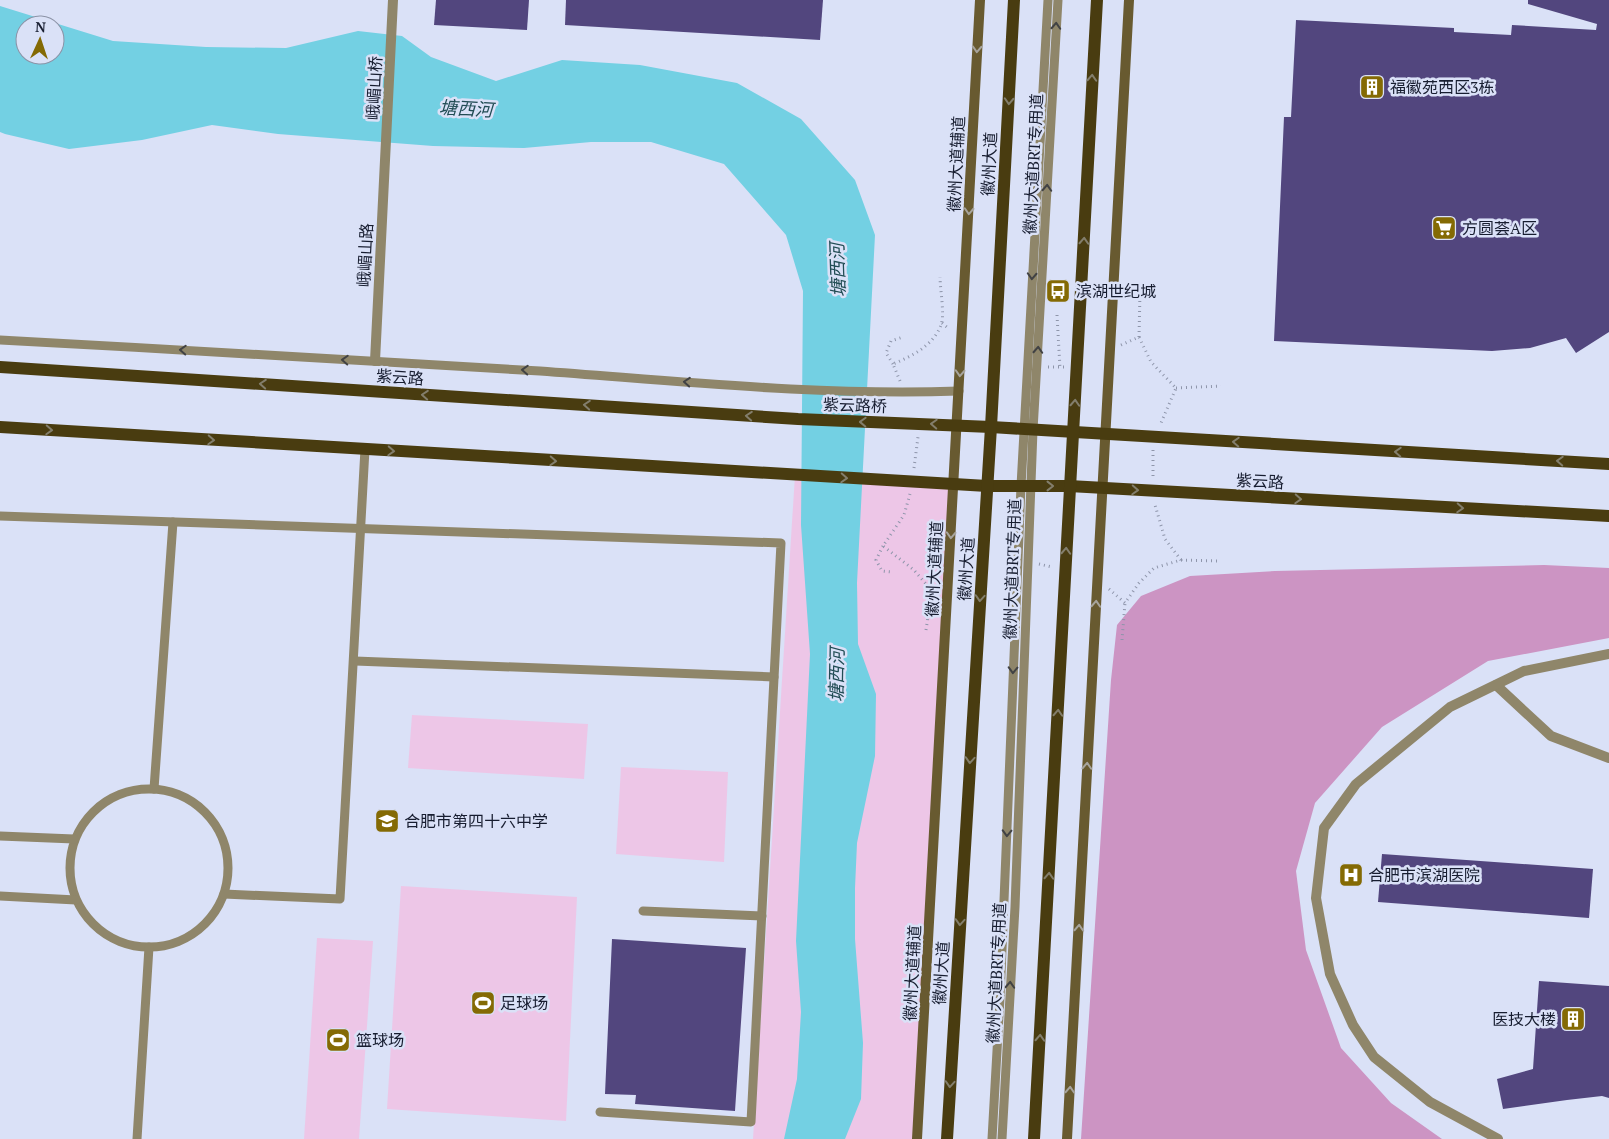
<svg xmlns="http://www.w3.org/2000/svg" width="1609" height="1139" font-family="'PT Serif','Noto Sans SC',serif">
<style>
.green{fill:#edc6e7}
.forest{fill:#cc94c3}
.water{fill:#73d0e3;fill-rule:evenodd}
.building{fill:#52467e}
.lines{fill:none;stroke-linecap:round;stroke-linejoin:round}
.path{stroke:#8e95aa;stroke-width:3;stroke-dasharray:1 4;stroke-linecap:butt}
.lane{stroke:#8f866a;stroke-width:9}
.street{stroke:#8f866a;stroke-width:10}
.secondary{stroke:#685a30;stroke-width:10}
.primary{stroke:#493c10;stroke-width:12}
.oneway{stroke:#414244}
.oneway2{stroke:#a7a49d}
.oneway3{stroke:#837e6c}
.labels{text-anchor:middle;dominant-baseline:central;stroke-width:5;stroke-linejoin:round;paint-order:stroke}
.poi-label{font-size:16px;fill:#171d30;stroke:#dae1f7;text-anchor:start}
.street-label{font-size:16px;fill:#171d30;stroke:#dae1f7}
.water-label{font-size:18px;font-style:italic;fill:#214c54;stroke:#dae1f7}
</style>
<rect width="100%" height="100%" fill="#dae1f7"/>
<g class="green">
<polygon points="795,475 954,483 917,1139 753,1139"/>
<polygon points="412,715 588,724 584,779 408,768"/>
<polygon points="621,767 728,772 724,862 616,854"/>
<polygon points="401,886 577,897 566,1121 387,1109"/>
<polygon points="317,938 373,941 359,1139 304,1139"/>
</g>
<polygon class="forest" points="1544,565 1609,568 1609,638 1488,661 1382,727 1315,803 1296,871 1306,950 1341,1048 1391,1103 1442,1139 1081,1139 1111,680 1117,625 1141,596 1190,576 1275,571"/>
<path class="water" d="M0,6l113,35 93,6 80,1 72,-17 44,5 29,21 65,24 66,-21 78,5 97,18 64,36 54,61 20,55 -18,348 1,61 18,50 -1,62 -18,87 -2,45v51l8,104 -2,56 -16,40h-61l13,-60 4,-67 -5,-71 14,-287 -9,-129 2,-234 -17,-56 -62,-71 -73,-22h-60l-67,6 -91,-2 -155,-12 -66,-9 -70,15 -73,9 -64,-15 -5,-2zM25,25h30v30h-30z"/>
<g class="building">
<polygon points="436,0 529,0 527,30 434,25"/>
<polygon points="566,0 823,0 820,40 565,25"/>
<polygon points="1528,0 1609,0 1609,332 1576,353 1566,338 1530,348 1492,351 1274,341 1284,117 1291,117 1296,20 1454,28 1454,32 1511,35 1512,25 1596,30 1597,24 1528,4"/>
<polygon points="1382,854 1593,869 1589,918 1378,902"/>
<polygon points="612,939 746,948 735,1111 635,1104 636,1095 605,1094"/>
<polygon points="1539,981 1609,986 1609,1098 1602,1096 1567,1100 1503,1109 1497,1079 1533,1069"/>
</g>
<g class="lines">
<g class="path">
<polyline points="1057,315 1060,368"/>
<polyline points="942,323 949,329"/>
<polyline points="1139,337 1140,292"/>
<polyline points="1121,345 1139,337 1151,362 1176,388 1161,423"/>
<polyline points="893,364 886,353 891,341 903,337"/>
<polyline points="1048,367 1064,367"/>
<path d="M900,381l-7,-17c19,-8 40,-18 48,-39 4,-10 -1,-36 -1,-48"/>
<polyline points="1176,388 1221,386"/>
<polyline points="914,468 918,437"/>
<polyline points="1153,476 1153,450"/>
<polyline points="910,494 904,515 883,546 914,570 932,591 936,589"/>
<polyline points="883,546 876,560 882,571 892,572"/>
<polyline points="1181,560 1220,561"/>
<polyline points="1039,564 1052,567"/>
<polyline points="1109,589 1125,603 1139,583 1154,568 1181,560 1165,539 1155,505"/>
<polyline points="926,630 932,591"/>
<polyline points="1122,640 1125,603"/>
</g>
<g class="lane">
<path d="M0,340c180,10 360,19 540,31 139,10 279,25 419,20"/>
<polyline points="0,516 781,543 751,1122 600,1112"/>
<polyline points="355,661 774,677"/>
<circle cx="149" cy="868" r="79"/>
<polyline points="154,789 173,522"/>
<polyline points="0,836 74,839"/>
<polyline points="224,894 340,899 365,449"/>
<polyline points="0,896 76,900"/>
<polyline points="643,911 762,916"/>
<polyline points="137,1139 149,947"/>
<polyline points="992,1139 1000,998 1021,486 1048,0"/>
<polyline points="1002,1139 1015,907 1033,430 1058,0"/>
</g>
<g class="street">
<polyline points="375,361 393,0"/>
<polyline points="1496,685 1551,736 1609,758"/>
<polyline points="1498,1139 1430,1102 1374,1057 1353,1025 1330,974 1316,898 1324,828 1356,784 1450,707 1524,671 1609,654"/>
</g>
<g class="secondary">
<polyline points="917,1139 980,0"/>
<polyline points="1067,1139 1129,0"/>
</g>
<g class="primary">
<polyline points="0,367 798,419 991,427 1609,464"/>
<polyline points="0,427 987,486 1069,486 1609,516"/>
<polyline points="947,1139 991,427 1014,0"/>
<polyline points="1034,1139 1097,0"/>
</g>
</g>
<defs><path id="oneway-chevron" d="M-2-3.5L2.5 0L-2 3.5" fill="none" stroke-width="1.6" stroke-linecap="round" stroke-linejoin="round" transform="scale(1.25)"/></defs>
<g class="oneway">
<use href="#oneway-chevron" transform="translate(1056 26) rotate(-87)"/>
<use href="#oneway-chevron" transform="translate(1047 188) rotate(-87)"/>
<use href="#oneway-chevron" transform="translate(1032 276) rotate(93)"/>
<use href="#oneway-chevron" transform="translate(183 350) rotate(-177)"/>
<use href="#oneway-chevron" transform="translate(1038 350) rotate(-87)"/>
<use href="#oneway-chevron" transform="translate(345 360) rotate(-177)"/>
<use href="#oneway-chevron" transform="translate(525 370) rotate(-177)"/>
<use href="#oneway-chevron" transform="translate(687 382) rotate(-176)"/>
<use href="#oneway-chevron" transform="translate(1013 670) rotate(92)"/>
<use href="#oneway-chevron" transform="translate(1007 833) rotate(92)"/>
<use href="#oneway-chevron" transform="translate(1010 985) rotate(-87)"/>
</g>
<g class="oneway2">
<use href="#oneway-chevron" transform="translate(977 49) rotate(93)"/>
<use href="#oneway-chevron" transform="translate(969 211) rotate(93)"/>
<use href="#oneway-chevron" transform="translate(960 373) rotate(93)"/>
<use href="#oneway-chevron" transform="translate(951 535) rotate(93)"/>
<use href="#oneway-chevron" transform="translate(1096 604) rotate(-87)"/>
<use href="#oneway-chevron" transform="translate(1087 766) rotate(-87)"/>
<use href="#oneway-chevron" transform="translate(1079 928) rotate(-87)"/>
<use href="#oneway-chevron" transform="translate(1070 1090) rotate(-87)"/>
</g>
<g class="oneway3">
<use href="#oneway-chevron" transform="translate(1092 78) rotate(-87)"/>
<use href="#oneway-chevron" transform="translate(1009 101) rotate(93)"/>
<use href="#oneway-chevron" transform="translate(1084 241) rotate(-87)"/>
<use href="#oneway-chevron" transform="translate(263 384) rotate(-176)"/>
<use href="#oneway-chevron" transform="translate(425 395) rotate(-176)"/>
<use href="#oneway-chevron" transform="translate(1075 403) rotate(-87)"/>
<use href="#oneway-chevron" transform="translate(587 405) rotate(-176)"/>
<use href="#oneway-chevron" transform="translate(749 416) rotate(-176)"/>
<use href="#oneway-chevron" transform="translate(863 422) rotate(-178)"/>
<use href="#oneway-chevron" transform="translate(934 424) rotate(-177)"/>
<use href="#oneway-chevron" transform="translate(49 430) rotate(3)"/>
<use href="#oneway-chevron" transform="translate(211 440) rotate(3)"/>
<use href="#oneway-chevron" transform="translate(1236 442) rotate(-177)"/>
<use href="#oneway-chevron" transform="translate(391 451) rotate(3)"/>
<use href="#oneway-chevron" transform="translate(1398 452) rotate(-177)"/>
<use href="#oneway-chevron" transform="translate(553 461) rotate(3)"/>
<use href="#oneway-chevron" transform="translate(1560 461) rotate(-177)"/>
<use href="#oneway-chevron" transform="translate(844 478) rotate(3)"/>
<use href="#oneway-chevron" transform="translate(1050 486)"/>
<use href="#oneway-chevron" transform="translate(1135 490) rotate(3)"/>
<use href="#oneway-chevron" transform="translate(1298 499) rotate(3)"/>
<use href="#oneway-chevron" transform="translate(1460 508) rotate(3)"/>
<use href="#oneway-chevron" transform="translate(1066 551) rotate(-87)"/>
<use href="#oneway-chevron" transform="translate(980 598) rotate(94)"/>
<use href="#oneway-chevron" transform="translate(1058 713) rotate(-87)"/>
<use href="#oneway-chevron" transform="translate(970 760) rotate(94)"/>
<use href="#oneway-chevron" transform="translate(1049 876) rotate(-87)"/>
<use href="#oneway-chevron" transform="translate(960 922) rotate(94)"/>
<use href="#oneway-chevron" transform="translate(1040 1038) rotate(-87)"/>
<use href="#oneway-chevron" transform="translate(950 1084) rotate(94)"/>
</g>
<defs>
<symbol id="building-square" viewBox="-11 -11 22 22"><rect x="-9" y="-9" width="18" height="18" rx="4" fill="#846a04" stroke="#dae1f7"/><path d="M-4-6H4V6H1V3H-1V6H-4ZM-2.5-4.3h1.7v1.8h-1.7ZM.8-4.3h1.7v1.8H.8ZM-2.5-1h1.7V.8h-1.7ZM.8-1h1.7V.8H.8Z" fill="#fff"/></symbol>
<symbol id="supermarket-square" viewBox="-11 -11 22 22"><rect x="-9" y="-9" width="18" height="18" rx="4" fill="#846a04" stroke="#dae1f7"/><path d="M-6-5.5h2.5l.6 2H6L4.5 2H-2.5L-4.4-4H-6ZM-1.5 3.2a1.3 1.3 0 1 0 .1 0ZM3 3.2a1.3 1.3 0 1 0 .1 0Z" fill="#fff"/></symbol>
<symbol id="bus-square" viewBox="-11 -11 22 22"><rect x="-9" y="-9" width="18" height="18" rx="4" fill="#846a04" stroke="#dae1f7"/><path d="M-5-6H5V4H4V6H2V4H-2V6H-4V4H-5ZM-3.5-4V0h7V-4ZM-3.5 1.2v1.5H-2V1.2ZM2 1.2v1.5H3.5V1.2Z" fill="#fff"/></symbol>
<symbol id="school-square" viewBox="-11 -11 22 22"><rect x="-9" y="-9" width="18" height="18" rx="4" fill="#846a04" stroke="#dae1f7"/><path d="M0-5L7-2L0 1L-7-2ZM-4 1L0 2.5L4 1V4Q0 6-4 4Z" fill="#fff"/></symbol>
<symbol id="hospital-square" viewBox="-11 -11 22 22"><rect x="-9" y="-9" width="18" height="18" rx="4" fill="#846a04" stroke="#dae1f7"/><path d="M-5-5h3v3.5h4V-5h3V5h-3V1.5h-4V5h-3Z" fill="#fff"/></symbol>
<symbol id="stadium-square" viewBox="-11 -11 22 22"><rect x="-9" y="-9" width="18" height="18" rx="4" fill="#846a04" stroke="#dae1f7"/><path d="M0-5a6.5 5 0 1 0 0 10a6.5 5 0 1 0 0-10ZM-3.5-1.8h7v3.6h-7Z" fill="#fff"/></symbol>
</defs>
<g fill-rule="evenodd">
<use href="#building-square" x="1358" y="73" width="28" height="28"/>
<use href="#supermarket-square" x="1430" y="214" width="28" height="28"/>
<use href="#bus-square" x="1044" y="277" width="28" height="28"/>
<use href="#school-square" x="373" y="807" width="28" height="28"/>
<use href="#hospital-square" x="1337" y="861" width="28" height="28"/>
<use href="#stadium-square" x="469" y="989" width="28" height="28"/>
<use href="#building-square" x="1559" y="1005" width="28" height="28"/>
<use href="#stadium-square" x="324" y="1026" width="28" height="28"/>
</g>
<g class="labels">
<g class="poi-label">
<text x="1390" y="87">福徽苑西区3栋</text>
<text x="1462" y="228">方圆荟A区</text>
<text x="1076" y="291">滨湖世纪城</text>
<text x="404" y="821">合肥市第四十六中学</text>
<text x="1368" y="875">合肥市滨湖医院</text>
<text x="500" y="1003">足球场</text>
<text x="1556" y="1019" text-anchor="end">医技大楼</text>
<text x="356" y="1040">篮球场</text>
</g>
<g class="street-label">
<text transform="translate(374 88) rotate(-87)">峨嵋山桥</text>
<text transform="translate(956 164) rotate(-87)">徽州大道辅道</text>
<text transform="translate(989 164) rotate(-87)">徽州大道</text>
<text transform="translate(1033 164) rotate(-87)">徽州大道BRT专用道</text>
<text transform="translate(365 255) rotate(-87)">峨嵋山路</text>
<text transform="translate(400 377) rotate(4)">紫云路</text>
<text transform="translate(855 405) rotate(2)">紫云路桥</text>
<text transform="translate(1260 481) rotate(3)">紫云路</text>
<text transform="translate(934 569) rotate(-87)">徽州大道辅道</text>
<text transform="translate(966 569) rotate(-86)">徽州大道</text>
<text transform="translate(1012 569) rotate(-88)">徽州大道BRT专用道</text>
<text transform="translate(912 973) rotate(-87)">徽州大道辅道</text>
<text transform="translate(941 973) rotate(-86)">徽州大道</text>
<text transform="translate(996 973) rotate(-87)">徽州大道BRT专用道</text>
</g>
<g class="water-label">
<text transform="translate(466 108) rotate(3)">塘西河</text>
<text transform="translate(837 270) rotate(-92)">塘西河</text>
<text transform="translate(836 675) rotate(-89)">塘西河</text>
</g>
</g>
<g transform="translate(40 40) rotate(3)"><circle r="24" fill="#dae1f7" stroke="#8c93a7"/>
<path d="M0-4L9 19L0 12L-9 19Z" fill="#846a04"/>
<text y="-8" font-size="14" font-weight="bold" text-anchor="middle" fill="#171d30">N</text>
</g>
</svg>
